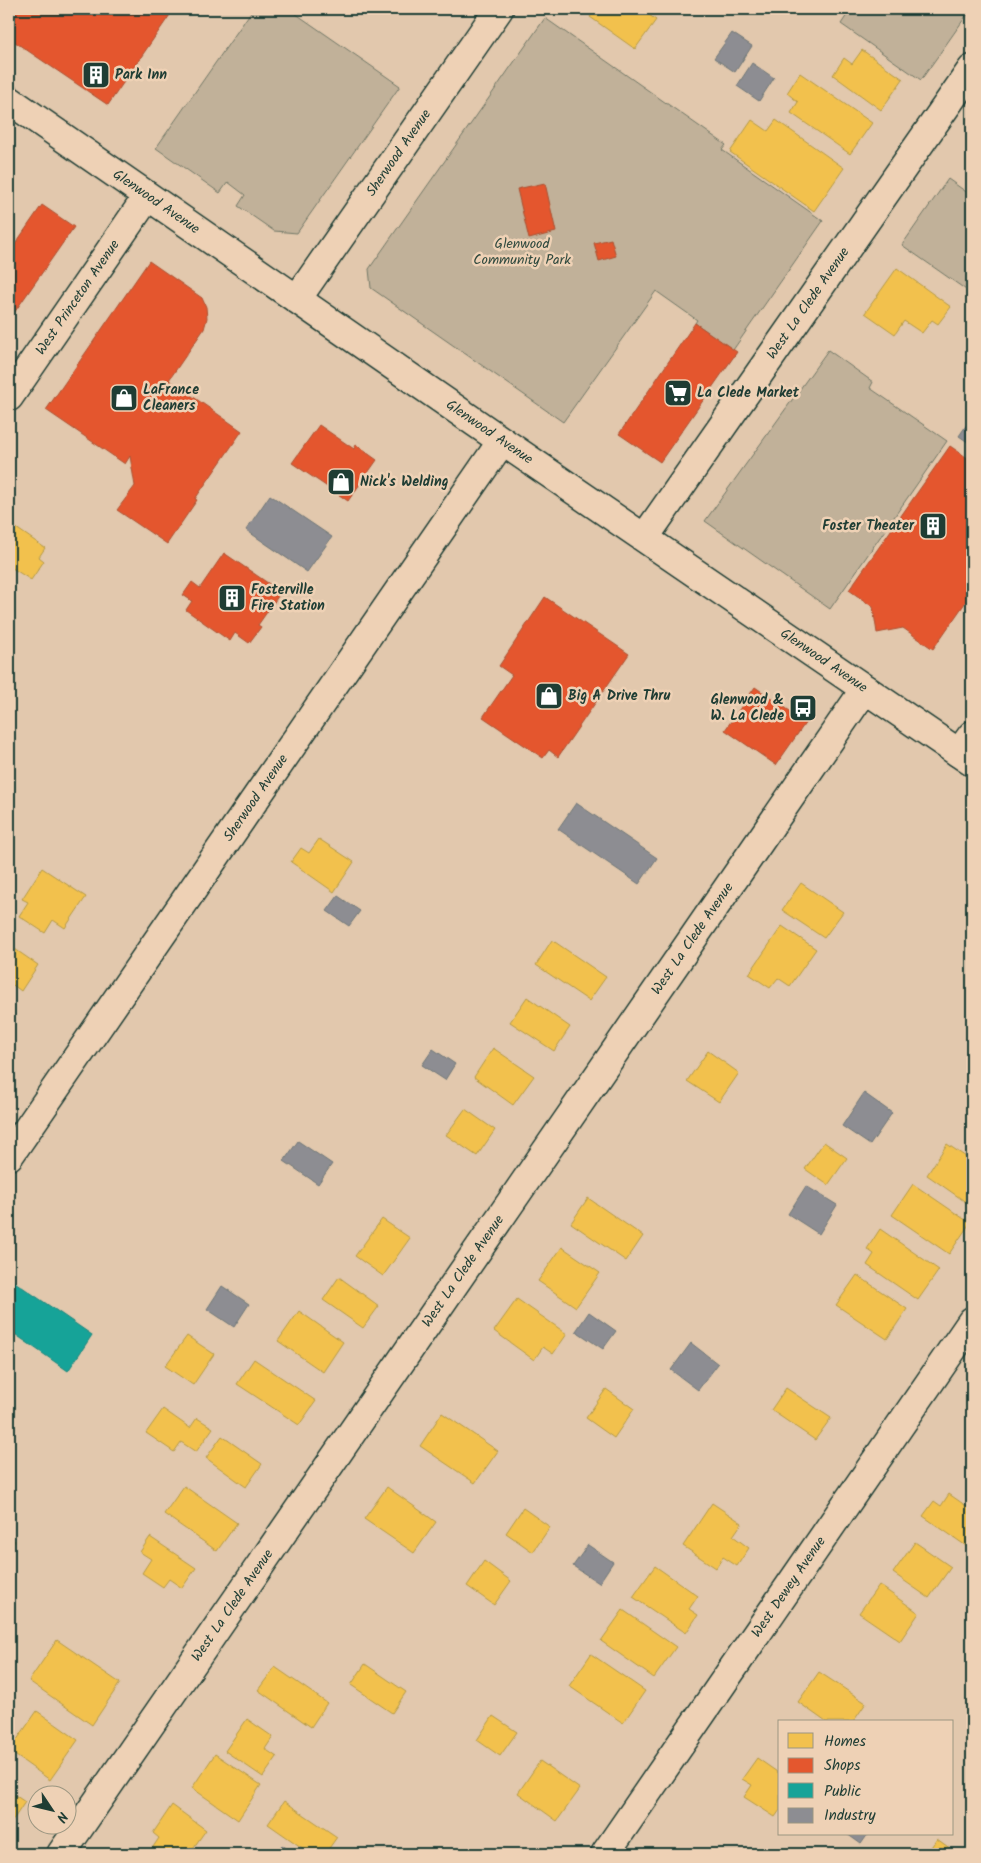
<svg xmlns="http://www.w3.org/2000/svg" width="981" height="1863" font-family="Kalam,sans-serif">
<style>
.green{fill:#c1b199;stroke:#707766}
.homes{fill:#f2c14e;stroke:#b39946}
.shops{fill:#e4572e;stroke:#a94f30}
.public{fill:#17a398;stroke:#19847a}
.industry{fill:#8d8d92;stroke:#6c7576}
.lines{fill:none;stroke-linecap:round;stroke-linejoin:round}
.minor-casing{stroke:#1f3d34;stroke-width:31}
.secondary-casing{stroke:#1f3d34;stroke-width:31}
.minor{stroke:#eed1b5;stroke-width:28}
.secondary{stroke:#eed1b5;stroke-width:28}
.labels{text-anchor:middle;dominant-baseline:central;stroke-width:5;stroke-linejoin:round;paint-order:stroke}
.poi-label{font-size:14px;font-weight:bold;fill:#1f3d34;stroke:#eed1b5;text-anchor:start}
.street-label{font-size:14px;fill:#1f3d34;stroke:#eed1b5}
.park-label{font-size:14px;fill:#2f493e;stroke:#eed1b5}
</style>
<rect width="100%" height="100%" fill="#e2c8ad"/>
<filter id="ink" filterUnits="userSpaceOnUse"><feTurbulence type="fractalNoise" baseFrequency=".02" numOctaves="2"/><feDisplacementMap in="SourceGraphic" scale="10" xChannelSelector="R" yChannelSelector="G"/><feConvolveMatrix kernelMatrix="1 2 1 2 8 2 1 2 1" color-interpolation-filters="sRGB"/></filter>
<g filter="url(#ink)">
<g class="green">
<polygon points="253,9 289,9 400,86 297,233 274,231 238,206 245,195 228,182 220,193 156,148"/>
<polygon points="851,9 971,9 921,80 841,24"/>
<polygon points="545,18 726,145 722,150 823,221 733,350 695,323 697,320 656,291 563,422 371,288 369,269"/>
<polygon points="948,179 972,196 972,294 902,245"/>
<polygon points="828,350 873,382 870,388 947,441 830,609 705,521"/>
</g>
<g class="homes">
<polygon points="595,9 641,9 656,20 635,49 590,17"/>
<polygon points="862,50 903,79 881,110 833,75 844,58 852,64"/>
<polygon points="800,73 872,123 850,154 791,113 798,102 787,93"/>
<polygon points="752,120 768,131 776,120 844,168 814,211 730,152"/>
<polygon points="897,268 951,307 938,324 932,320 922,333 904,321 895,334 865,313"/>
<polygon points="9,523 45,548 39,557 44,561 31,580 9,566"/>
<polygon points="319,839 354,862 334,892 291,862 301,848 309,853"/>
<polygon points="42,868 86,897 65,928 53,920 45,933 19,916 28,902 22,899"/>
<polygon points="801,883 843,912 824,938 782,910"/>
<polygon points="782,926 816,949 790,986 778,978 770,988 749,974"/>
<polygon points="552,940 606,977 589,1001 536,965"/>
<polygon points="9,945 38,965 21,991 13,985 9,991"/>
<polygon points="527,997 570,1027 554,1051 510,1022"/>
<polygon points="493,1048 534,1076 513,1105 474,1077"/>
<polygon points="708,1051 739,1073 719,1102 687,1081"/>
<polygon points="465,1109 495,1130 477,1156 446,1135"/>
<polygon points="824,1142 847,1158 828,1185 805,1169"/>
<polygon points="947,1144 972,1161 972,1202 970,1205 927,1175"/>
<polygon points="913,1184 970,1223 949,1254 892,1215"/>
<polygon points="588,1198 643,1236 626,1261 571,1223"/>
<polygon points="382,1219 410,1238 383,1276 355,1256"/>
<polygon points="880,1229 939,1270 918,1300 867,1265 874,1254 867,1249"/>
<polygon points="562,1247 600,1273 576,1307 538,1281"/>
<polygon points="857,1275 907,1309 887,1339 836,1305"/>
<polygon points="339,1277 379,1306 363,1328 323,1300"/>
<polygon points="517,1299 567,1334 553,1354 543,1347 534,1360 494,1331"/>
<polygon points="299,1311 343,1342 323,1372 278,1341"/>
<polygon points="187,1336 214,1354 193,1385 165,1366"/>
<polygon points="254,1359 316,1401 299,1425 237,1384"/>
<polygon points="786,1388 831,1418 815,1440 771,1410"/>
<polygon points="606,1389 634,1409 614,1438 586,1418"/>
<polygon points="163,1409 190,1428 197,1418 213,1428 196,1452 181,1442 174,1452 146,1433"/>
<polygon points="442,1413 498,1451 475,1483 420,1446"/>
<polygon points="222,1436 262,1464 246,1487 206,1458"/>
<polygon points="184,1486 237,1523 217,1551 164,1514"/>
<polygon points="387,1487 436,1522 414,1553 364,1519"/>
<polygon points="949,1494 972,1510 972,1550 923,1516 934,1501 941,1506"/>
<polygon points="712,1503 742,1523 733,1536 749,1548 737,1566 723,1557 716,1568 683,1546"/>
<polygon points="523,1508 550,1527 533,1552 506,1533"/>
<polygon points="9,1537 15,1541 9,1550"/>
<polygon points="150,1537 196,1568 182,1588 169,1579 163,1587 142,1573 151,1559 140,1552"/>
<polygon points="915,1542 951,1567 929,1598 893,1573"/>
<polygon points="484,1561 511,1581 494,1605 467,1586"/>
<polygon points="655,1566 698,1596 689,1609 698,1615 686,1633 633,1597"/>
<polygon points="879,1585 919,1613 900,1641 859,1613"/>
<polygon points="623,1610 676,1647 654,1678 601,1641"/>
<polygon points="57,1640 120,1683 92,1725 29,1681"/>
<polygon points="591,1654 645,1691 623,1723 569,1686"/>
<polygon points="365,1664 406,1692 392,1713 351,1685"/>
<polygon points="275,1667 327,1703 311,1727 258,1690"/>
<polygon points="819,1672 866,1703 853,1722 826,1722 798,1702"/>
<polygon points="37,1711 78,1740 50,1780 9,1751"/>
<polygon points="493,1716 517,1732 500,1756 477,1740"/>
<polygon points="247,1719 273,1737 265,1749 277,1757 263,1777 225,1751"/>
<polygon points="215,1754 261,1785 238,1820 192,1788"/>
<polygon points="757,1758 780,1774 780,1810 775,1817 744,1797 752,1785 742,1779"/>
<polygon points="540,1761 580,1789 557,1821 518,1793"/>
<polygon points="9,1791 25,1802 9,1826"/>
<polygon points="284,1801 337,1837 325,1854 311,1854 268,1824"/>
<polygon points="172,1805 206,1830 189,1854 157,1854 151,1850 159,1838 153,1833"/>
<polygon points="937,1839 958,1854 926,1854"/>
</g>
<g class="shops">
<polygon points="9,9 174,9 108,105 9,38"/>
<polygon points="545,183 556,232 529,239 517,189"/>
<polygon points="42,205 74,227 9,320 9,253"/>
<polygon points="611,239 616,256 599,261 594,243"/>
<polygon points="149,261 202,298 206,307 207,318 204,329 169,380 242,431 195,499 197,500 167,544 117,510 135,486 130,456 125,464 46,410"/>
<polygon points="695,323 737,352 660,462 619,434"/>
<polygon points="319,425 354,449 356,445 377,460 348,501 292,463"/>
<polygon points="950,446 972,461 972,593 933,649 903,628 877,633 873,607 849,590"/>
<polygon points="224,553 281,592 258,625 261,627 249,643 235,633 230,641 186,610 192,601 183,595 192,582 200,588"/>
<polygon points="545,597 629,654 558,757 549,750 543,758 483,717 512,675 499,666"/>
<polygon points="755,687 806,722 776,765 725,730"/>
</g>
<polygon class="public" points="9,1278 92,1335 68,1371 9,1330"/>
<g class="industry">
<polygon points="732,33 752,46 735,72 714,58"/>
<polygon points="752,63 774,78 759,101 737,86"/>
<polygon points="972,417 972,445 959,436"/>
<polygon points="270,495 332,537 307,572 246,530"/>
<polygon points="576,803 657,858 639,884 558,829"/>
<polygon points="338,896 360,911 349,926 327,911"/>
<polygon points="433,1049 455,1064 445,1080 422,1065"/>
<polygon points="864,1093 892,1113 870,1145 842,1126"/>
<polygon points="298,1141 332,1164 318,1184 284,1161"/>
<polygon points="806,1186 837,1205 819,1234 788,1214"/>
<polygon points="222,1286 249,1304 234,1327 207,1309"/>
<polygon points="589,1312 616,1331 603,1349 576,1331"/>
<polygon points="691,1343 718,1364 698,1390 671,1370"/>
<polygon points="588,1545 613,1562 599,1583 573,1566"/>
<polygon points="847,1834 868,1834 861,1844"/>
<polygon points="282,1845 294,1854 276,1854"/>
</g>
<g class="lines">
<defs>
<g id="minor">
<path id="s1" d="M297,299l202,-290"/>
<path id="s2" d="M9,397l138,-200"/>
<path id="s3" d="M645,537l327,-468"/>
<polyline points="959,753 972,735"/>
<path id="s4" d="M9,1156l493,-715"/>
<path id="s5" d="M61,1854l804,-1165"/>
<path id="s6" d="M605,1854l367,-533"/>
</g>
<g id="secondary">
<path id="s7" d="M9,100l493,341 470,321"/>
</g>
</defs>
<use href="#minor" class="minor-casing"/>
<use href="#secondary" class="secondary-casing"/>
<use href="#minor" class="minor"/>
<use href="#secondary" class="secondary"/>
</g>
</g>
<defs>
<symbol id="building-square" viewBox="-11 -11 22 22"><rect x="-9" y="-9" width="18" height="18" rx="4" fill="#1f3d34" stroke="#eed1b5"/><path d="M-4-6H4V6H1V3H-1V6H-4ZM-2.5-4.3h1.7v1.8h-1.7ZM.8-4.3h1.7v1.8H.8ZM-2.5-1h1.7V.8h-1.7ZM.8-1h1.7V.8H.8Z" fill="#fff"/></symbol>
<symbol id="supermarket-square" viewBox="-11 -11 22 22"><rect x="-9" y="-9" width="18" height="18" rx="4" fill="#1f3d34" stroke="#eed1b5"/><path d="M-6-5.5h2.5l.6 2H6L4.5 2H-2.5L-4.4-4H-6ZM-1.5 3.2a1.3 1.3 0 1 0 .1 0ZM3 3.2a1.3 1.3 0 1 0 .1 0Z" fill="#fff"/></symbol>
<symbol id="shop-square" viewBox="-11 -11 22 22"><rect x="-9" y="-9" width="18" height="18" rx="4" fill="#1f3d34" stroke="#eed1b5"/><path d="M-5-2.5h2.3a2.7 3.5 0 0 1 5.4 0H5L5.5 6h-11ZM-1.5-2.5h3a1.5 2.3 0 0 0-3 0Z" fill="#fff"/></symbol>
<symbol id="bus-square" viewBox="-11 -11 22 22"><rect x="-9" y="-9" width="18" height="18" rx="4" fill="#1f3d34" stroke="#eed1b5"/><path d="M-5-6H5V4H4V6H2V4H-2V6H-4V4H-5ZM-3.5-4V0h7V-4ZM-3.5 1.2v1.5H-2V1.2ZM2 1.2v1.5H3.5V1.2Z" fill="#fff"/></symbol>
</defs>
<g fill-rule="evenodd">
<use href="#building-square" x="80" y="59" width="32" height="32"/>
<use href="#supermarket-square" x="662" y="377" width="32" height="32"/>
<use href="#shop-square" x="108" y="382" width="32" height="32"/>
<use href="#shop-square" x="325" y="466" width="32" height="32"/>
<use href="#building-square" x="917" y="510" width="32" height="32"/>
<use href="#building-square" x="216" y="582" width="32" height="32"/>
<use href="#shop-square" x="533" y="680" width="32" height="32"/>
<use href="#bus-square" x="787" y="692" width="32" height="32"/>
</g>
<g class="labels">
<g class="poi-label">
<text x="115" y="75">Park Inn</text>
<text x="143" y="390">LaFrance<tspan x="143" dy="16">Cleaners</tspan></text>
<text x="697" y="393">La Clede Market</text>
<text x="360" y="482">Nick's Welding</text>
<text x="914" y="526" text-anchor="end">Foster Theater</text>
<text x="251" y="590">Fosterville<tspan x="251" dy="16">Fire Station</tspan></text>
<text x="568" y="696">Big A Drive Thru</text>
<text x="784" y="700" text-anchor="end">Glenwood &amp;<tspan x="784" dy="16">W. La Clede</tspan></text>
</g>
<g class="street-label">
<text stroke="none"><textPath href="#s1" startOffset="178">Sherwood Avenue</textPath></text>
<text stroke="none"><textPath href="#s7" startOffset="179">Glenwood Avenue</textPath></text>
<text stroke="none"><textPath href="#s2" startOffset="121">West Princeton Avenue</textPath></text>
<text stroke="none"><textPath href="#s3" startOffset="285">West La Clede Avenue</textPath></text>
<text stroke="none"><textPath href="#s7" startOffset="584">Glenwood Avenue</textPath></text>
<text stroke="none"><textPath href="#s7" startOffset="989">Glenwood Avenue</textPath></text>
<text stroke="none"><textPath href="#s4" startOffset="435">Sherwood Avenue</textPath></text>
<text stroke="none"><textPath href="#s5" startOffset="1112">West La Clede Avenue</textPath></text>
<text stroke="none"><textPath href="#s5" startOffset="708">West La Clede Avenue</textPath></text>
<text stroke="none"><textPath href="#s6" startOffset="324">West Dewey Avenue</textPath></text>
<text stroke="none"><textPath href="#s5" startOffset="302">West La Clede Avenue</textPath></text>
</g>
<g class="park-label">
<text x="522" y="244">Glenwood<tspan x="522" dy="16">Community Park</tspan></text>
</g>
</g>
<rect width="981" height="1863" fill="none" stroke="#eed1b5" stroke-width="30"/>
<rect x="15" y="15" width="951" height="1833" fill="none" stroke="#1f3d34" stroke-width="2" filter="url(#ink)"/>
<rect x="778" y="1720" width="175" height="115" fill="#eed1b5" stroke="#9b9681"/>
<rect x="788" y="1733" width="25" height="15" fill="#f2c14e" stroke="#9b9681"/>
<text x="824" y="1746" font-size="15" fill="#1f3d34">Homes</text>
<rect x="788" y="1758" width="25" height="15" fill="#e4572e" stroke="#9b9681"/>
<text x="824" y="1770" font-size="15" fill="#1f3d34">Shops</text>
<rect x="788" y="1783" width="25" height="15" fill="#17a398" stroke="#9b9681"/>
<text x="824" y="1796" font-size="15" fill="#1f3d34">Public</text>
<rect x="788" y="1808" width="25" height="15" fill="#8d8d92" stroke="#9b9681"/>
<text x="824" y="1820" font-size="15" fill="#1f3d34">Industry</text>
<g transform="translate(52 1810) rotate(125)"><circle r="24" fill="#eed1b5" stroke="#9b9681"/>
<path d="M0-4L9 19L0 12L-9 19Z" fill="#1f3d34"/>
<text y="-8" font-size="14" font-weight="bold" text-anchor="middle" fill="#1f3d34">N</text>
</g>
</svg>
